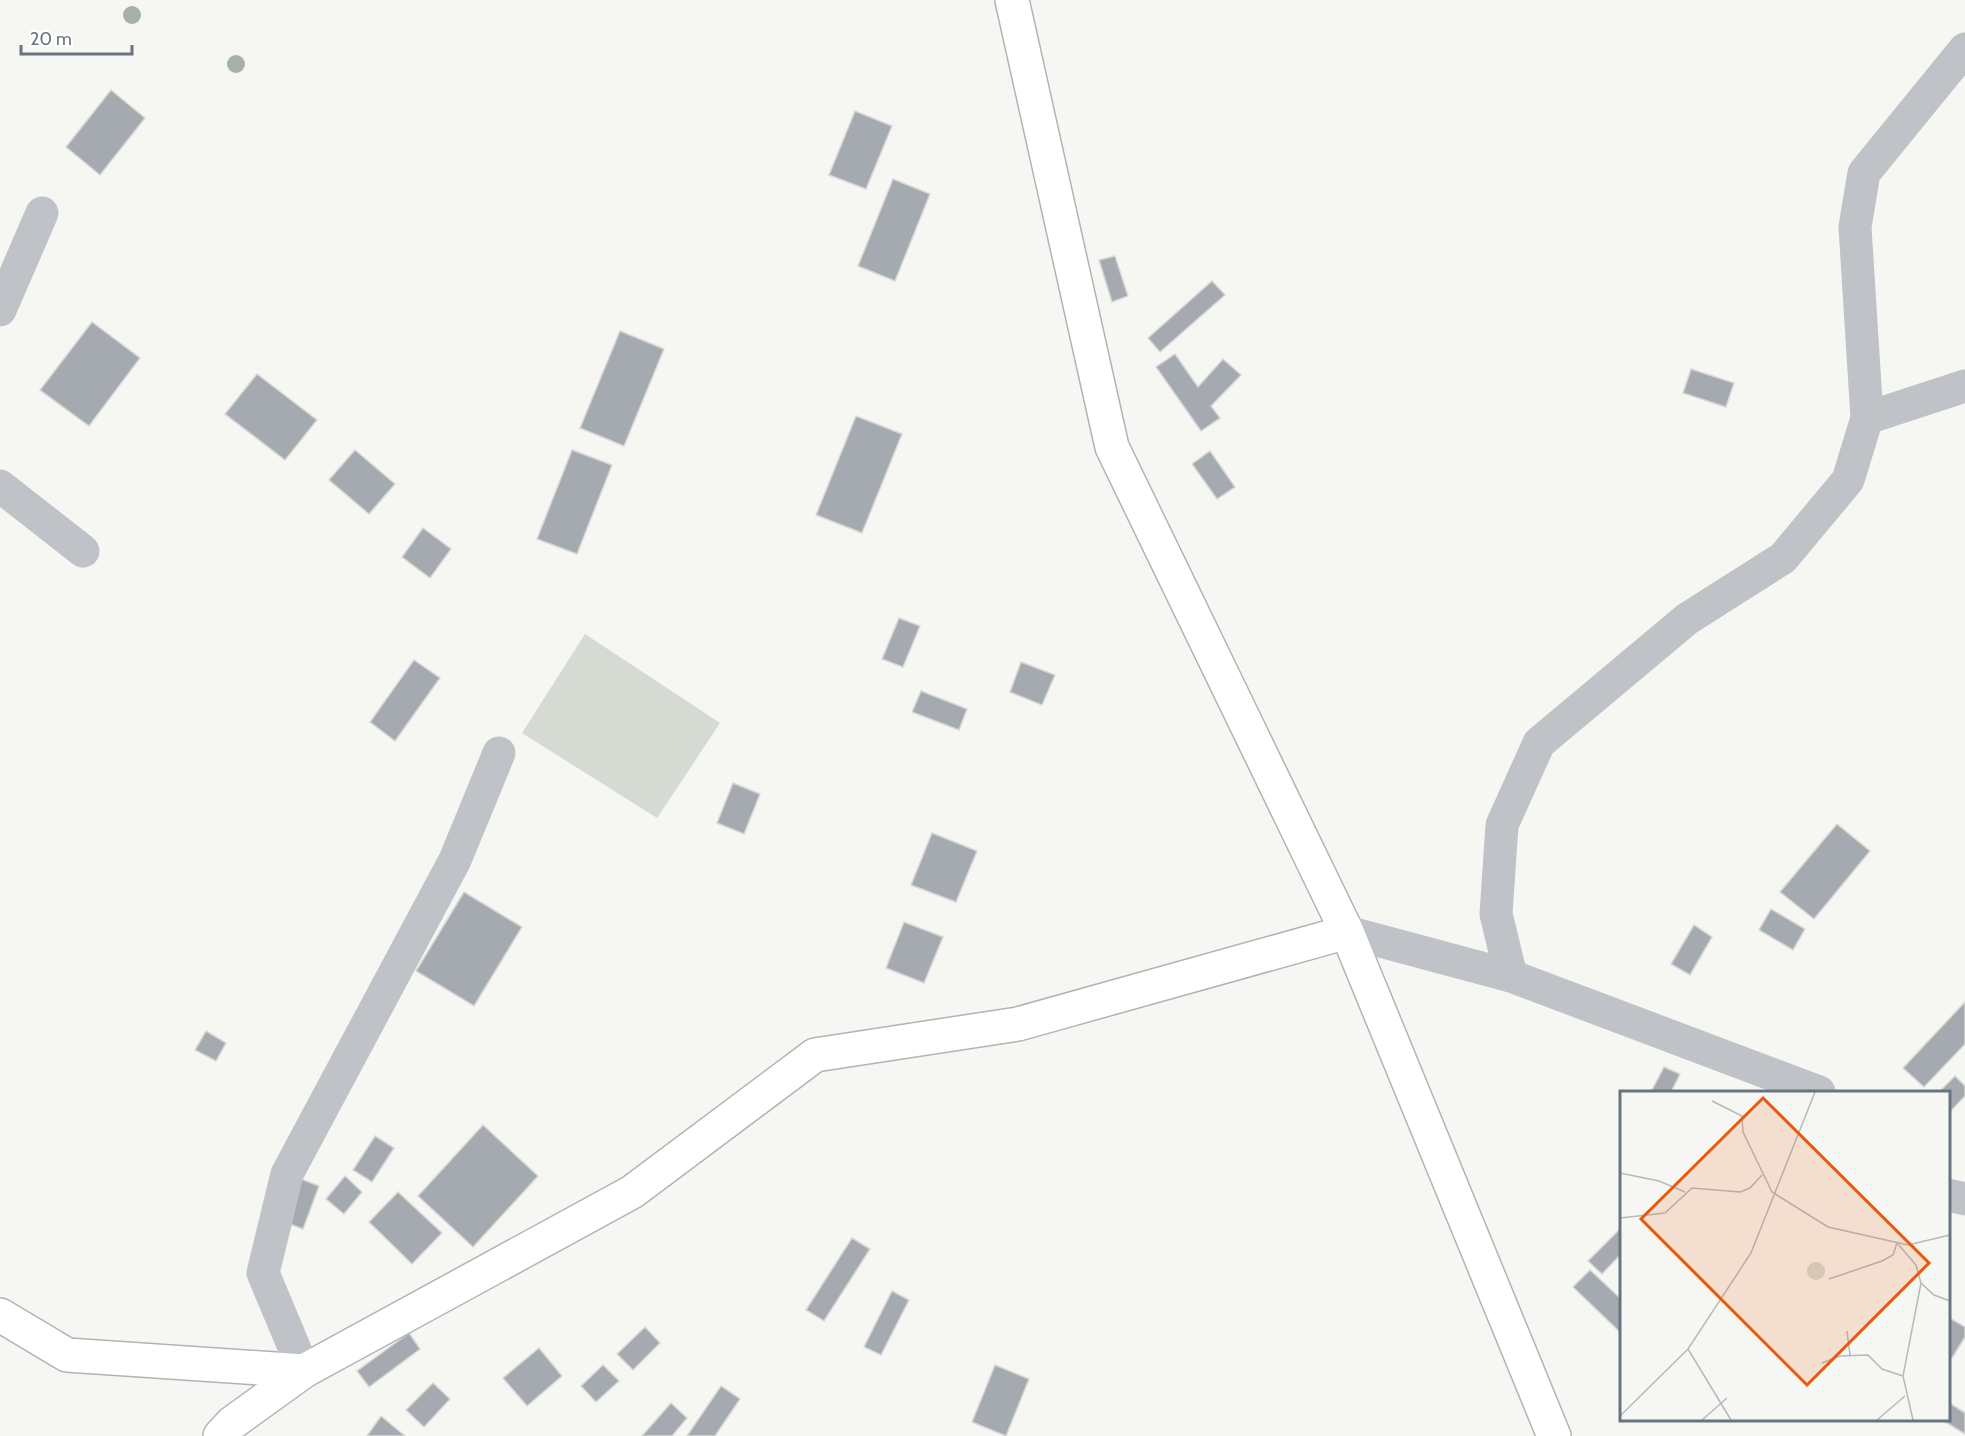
<svg xmlns="http://www.w3.org/2000/svg" width="1965" height="1436" font-family="Cabin,sans-serif">
<style>
.green{fill:#d5dad3}
.building{fill:#a4aab0;stroke:#d7d7d5;stroke-width:1.5}
.lines{fill:none;stroke-linecap:round;stroke-linejoin:round}
.secondary-casing{stroke:#b0b4b8;stroke-width:36}
.street{stroke:#bfc2c6;stroke-width:33}
.secondary{stroke:#fff;stroke-width:33}
.tree{fill:#a8b1a5}
.inset-road{fill:none;stroke:#b4babe;stroke-width:1.5}
.view{fill:#e8590c;fill-opacity:0.15;stroke:#e8590c;stroke-width:3}
.inset-edge{fill:none;stroke:#687480;stroke-width:3}
</style>
<rect width="100%" height="100%" fill="#f6f6f3"/>
<polygon class="green" points="585,634 720,723 657,818 522,733"/>
<g class="building">
<polygon points="111,90 145,118 100,175 66,147"/>
<polygon points="855,111 892,126 866,189 829,175"/>
<polygon points="893,179 930,194 895,281 858,266"/>
<polygon points="1115,256 1128,296 1112,302 1099,260"/>
<polygon points="1212,281 1225,295 1160,352 1148,338"/>
<polygon points="92,322 140,358 89,426 40,390"/>
<polygon points="620,331 664,349 624,446 580,428"/>
<polygon points="1175,354 1198,387 1223,359 1241,375 1211,406 1220,418 1201,431 1156,367"/>
<polygon points="1691,369 1734,383 1726,407 1683,393"/>
<polygon points="257,374 317,420 285,460 225,414"/>
<polygon points="856,416 902,434 862,533 816,515"/>
<polygon points="355,450 395,484 369,514 329,480"/>
<polygon points="572,450 612,465 577,554 537,539"/>
<polygon points="1210,451 1235,487 1217,499 1192,464"/>
<polygon points="423,528 451,549 430,578 402,557"/>
<polygon points="899,618 920,626 903,667 882,659"/>
<polygon points="414,660 440,678 395,741 370,722"/>
<polygon points="1021,662 1055,675 1042,705 1010,692"/>
<polygon points="921,691 967,709 959,730 912,712"/>
<polygon points="733,783 760,794 744,834 717,823"/>
<polygon points="1837,824 1870,851 1814,919 1780,892"/>
<polygon points="932,833 977,851 956,902 911,885"/>
<polygon points="464,892 522,927 474,1006 416,971"/>
<polygon points="1771,909 1805,929 1793,950 1759,930"/>
<polygon points="904,922 943,937 924,983 886,968"/>
<polygon points="1694,925 1712,937 1690,975 1671,964"/>
<polygon points="1965,1002 1965,1044 1924,1087 1903,1068"/>
<polygon points="206,1031 226,1043 216,1061 195,1050"/>
<polygon points="1664,1067 1680,1074 1671,1092 1651,1092"/>
<polygon points="1955,1076 1965,1086 1965,1096 1948,1114 1948,1092 1939,1092"/>
<polygon points="483,1125 538,1176 473,1247 418,1196"/>
<polygon points="375,1136 394,1148 372,1182 353,1170"/>
<polygon points="345,1176 362,1192 344,1214 326,1199"/>
<polygon points="296,1177 319,1186 303,1229 279,1220"/>
<polygon points="398,1192 442,1233 412,1264 369,1222"/>
<polygon points="1622,1227 1622,1253 1602,1274 1588,1261"/>
<polygon points="852,1238 870,1249 824,1321 806,1310"/>
<polygon points="1590,1270 1622,1300 1622,1334 1573,1287"/>
<polygon points="892,1291 909,1300 881,1355 864,1347"/>
<polygon points="1948,1317 1965,1327 1965,1337 1952,1358 1948,1356"/>
<polygon points="645,1327 660,1343 633,1370 617,1354"/>
<polygon points="409,1333 420,1349 369,1387 357,1371"/>
<polygon points="539,1348 562,1376 527,1406 503,1378"/>
<polygon points="603,1365 619,1381 596,1402 581,1386"/>
<polygon points="995,1365 1029,1379 1006,1436 972,1422"/>
<polygon points="433,1383 450,1399 424,1427 406,1410"/>
<polygon points="721,1386 740,1399 715,1436 687,1436"/>
<polygon points="1948,1402 1965,1413 1965,1434 1942,1420 1948,1420"/>
<polygon points="671,1403 687,1418 672,1436 642,1436"/>
<polygon points="381,1416 405,1436 367,1436"/>
</g>
<g class="lines">
<defs>
<g id="secondary">
<polyline points="1012,0 1112,447 1347,932 1554,1436"/>
<polyline points="0,1315 67,1355 304,1371"/>
<polyline points="220,1436 232,1423 304,1371 632,1192 815,1055 1018,1024 1347,932"/>
</g>
</defs>
<use href="#secondary" class="secondary-casing"/>
<g class="street">
<polyline points="0,310 42,213"/>
<polyline points="1867,418 1965,386"/>
<polyline points="0,486 83,551"/>
<polyline points="1347,932 1511,976 1819,1092"/>
<polyline points="1511,976 1496,914 1502,825 1539,743 1687,619 1783,558 1848,480 1867,418 1855,227 1864,173 1965,49"/>
<polyline points="1948,1195 1965,1199"/>
<polyline points="304,1371 263,1273 287,1174 455,860 499,753"/>
</g>
<use href="#secondary" class="secondary"/>
</g>
<g class="tree">
<circle cx="132" cy="15" r="9"/>
<circle cx="236" cy="64" r="9"/>
</g>
<g transform="translate(1620 1091)">
<rect width="330" height="330" fill="#f6f6f3"/>
<path d="M187 180a9 9 0 1 1 18 0a9 9 0 1 1-18 0Z" fill="#d5dad3"/>
<path class="inset-road" d="M92,10l30,15 1,16 29,60 56,35 80,18 42,-10M0,82l39,8 26,11M0,127l45,-5 27,-25 48,4 10,-4 12,-13M278,153l18,21 5,18 13,12 16,6M209,188l53,-18 11,-6 4,-12M227,240l3,24M68,258l43,71M202,272l18,-7 28,-1 14,14 21,7M0,325l68,-67 63,-96 64,-161M82,329l25,-22M257,329l28,-24M293,329l-10,-44 18,-93"/>
<path class="view" d="M143,7l166,165 -122,122 -166,-166z"/>
<rect width="330" height="330" class="inset-edge"/>
</g>
<path d="M21 45v9h111v-9" fill="none" stroke="#687480" stroke-width="3"/>
<text x="30" y="45" font-size="18" fill="#687480" stroke="#ffffff" stroke-width="4.5" paint-order="stroke">20 m</text>
</svg>
